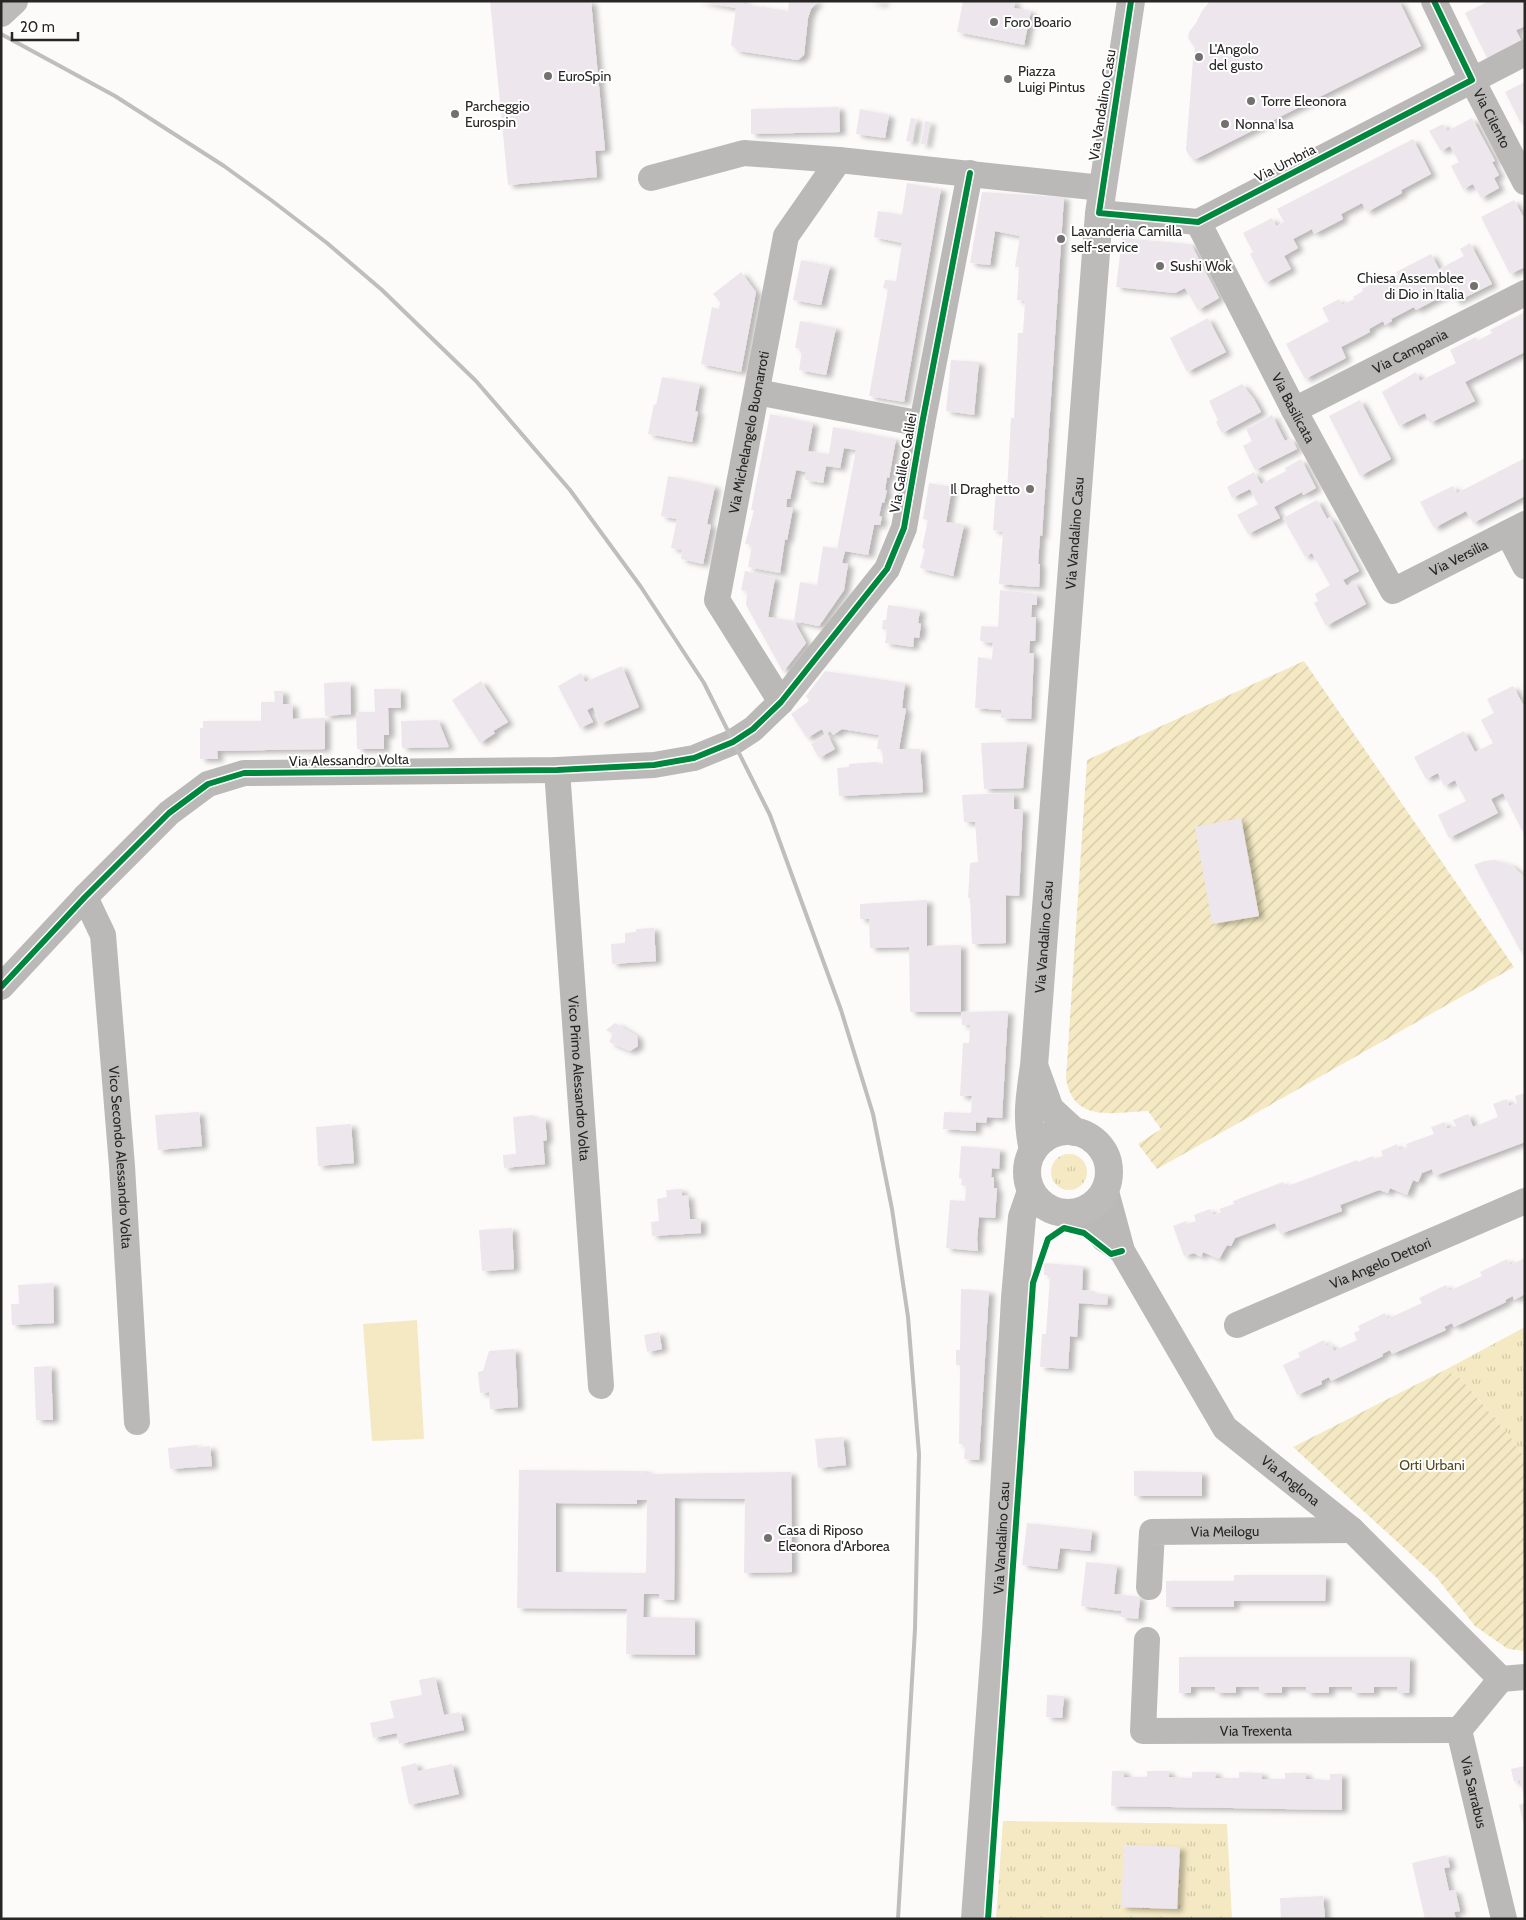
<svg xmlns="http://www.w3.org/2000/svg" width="1526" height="1920" font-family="Cabin,sans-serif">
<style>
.grass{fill:url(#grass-tufts)}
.garden{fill:url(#garden-furrows)}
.pitch{fill:#f4e9c3}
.building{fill:#eee6ed;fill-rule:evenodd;filter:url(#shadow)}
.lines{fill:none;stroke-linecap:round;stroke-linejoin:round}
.minor{stroke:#bab9b8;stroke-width:26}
.major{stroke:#bcbbba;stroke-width:28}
.rail{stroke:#bfbebd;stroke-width:4}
.cycleway-casing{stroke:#fff;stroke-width:9}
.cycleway{stroke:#00873e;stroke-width:6}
.poi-dot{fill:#72716f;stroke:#fff;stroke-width:2}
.labels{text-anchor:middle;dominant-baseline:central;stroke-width:4;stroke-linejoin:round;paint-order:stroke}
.poi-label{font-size:14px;fill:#272625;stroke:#fff;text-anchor:start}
.street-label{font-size:14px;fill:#272625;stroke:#fff}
.park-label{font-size:14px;fill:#534820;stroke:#fff}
</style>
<defs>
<pattern id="grass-tufts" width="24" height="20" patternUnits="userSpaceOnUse" patternTransform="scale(1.25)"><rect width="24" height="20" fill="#f4e9c3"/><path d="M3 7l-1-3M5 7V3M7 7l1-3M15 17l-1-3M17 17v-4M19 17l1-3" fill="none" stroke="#d1c8a7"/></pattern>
<pattern id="garden-furrows" width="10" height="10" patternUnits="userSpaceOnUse" patternTransform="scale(1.25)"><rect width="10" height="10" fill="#f4e9c3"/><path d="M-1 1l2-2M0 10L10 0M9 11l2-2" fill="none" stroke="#d1c8a7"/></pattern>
<filter id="shadow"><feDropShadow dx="5.5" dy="3" stdDeviation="2.5" flood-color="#0004"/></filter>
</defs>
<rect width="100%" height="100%" fill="#fcfbf9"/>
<g class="grass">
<circle cx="1069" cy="1172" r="18"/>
<polygon points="1525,1327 1525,1459 1512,1439 1461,1379 1445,1370"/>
<polygon points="1003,1821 1227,1824 1232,1919 996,1919"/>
</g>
<g class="garden">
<path d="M1304,661l210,306 -357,202 -19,-25 23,-15 -13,-18c-34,1 -75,13 -82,-33l21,-318z"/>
<polygon points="1445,1370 1461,1379 1512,1439 1525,1459 1525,1651 1508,1649 1475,1626 1437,1578 1293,1447"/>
</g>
<polygon class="pitch" points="417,1320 424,1439 372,1441 363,1324"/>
<g class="building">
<polygon points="490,1 591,1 605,150 595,151 597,177 508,185"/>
<polygon points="696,1 744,1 743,4 788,11 789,1 818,1 811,9 808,18 804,55 798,60 738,51 731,45 736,8"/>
<polygon points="867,1 885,1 881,4"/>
<polygon points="963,1 1015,1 1014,8 1031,11 1024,45 957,32"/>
<polygon points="1210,1 1399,1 1421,46 1198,158 1193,159 1190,157 1186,150 1193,59 1195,48 1188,38 1189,32 1196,23 1202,11"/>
<polygon points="1489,1 1525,1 1525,26 1516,30 1521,40 1487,58 1465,13"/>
<polygon points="1525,82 1525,120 1520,122 1505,92"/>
<polygon points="839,107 840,132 751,134 751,109"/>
<polygon points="860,109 889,115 885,138 856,134"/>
<polygon points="911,118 916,119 912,142 906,141"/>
<polygon points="1472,118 1495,161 1492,162 1499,175 1494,178 1499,188 1481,198 1473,184 1463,189 1451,166 1459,162 1450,146 1441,151 1429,131 1443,124 1447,131"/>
<polygon points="925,121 930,122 926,145 921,144"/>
<polygon points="1413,139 1431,174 1401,190 1402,193 1367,212 1362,203 1341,214 1343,219 1314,234 1312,229 1293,239 1298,248 1284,256 1291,269 1265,283 1250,254 1253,252 1243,233 1272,218 1276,226 1284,222 1277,209"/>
<polygon points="907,183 941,189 904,402 869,396 888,289 883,288 885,280 896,281 902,243 874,237 878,211 902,215"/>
<polygon points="982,192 1064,197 1042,536 1040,535 1038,564 1040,564 1039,587 999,584 1003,532 993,530 996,491 1007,492 1011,418 1014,418 1018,333 1023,333 1025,301 1017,300 1019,267 1015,267 1020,236 995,231 990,265 970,263"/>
<polygon points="1514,200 1525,220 1525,267 1510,274 1481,217"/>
<polygon points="1122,238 1191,244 1219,298 1198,310 1185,288 1175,293 1116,287"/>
<polygon points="1470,243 1492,284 1456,302 1450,292 1416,310 1414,307 1391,319 1392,321 1385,325 1383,321 1369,329 1370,332 1341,347 1346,358 1305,379 1286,344 1329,321 1322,308 1339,299 1342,305 1354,299 1353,297 1363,291 1362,289 1380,279 1382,283 1398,275 1396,272 1431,254 1439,269 1464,256 1460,249"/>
<polygon points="801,260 830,266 821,305 793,300"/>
<polygon points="741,272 756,292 741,372 701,364 712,307 719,309 720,302 713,294"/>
<polygon points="1525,312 1525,352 1465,382 1475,401 1430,423 1425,413 1399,426 1382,392 1416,372 1420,381 1456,363 1450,350 1476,337 1477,341 1492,333 1490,330"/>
<polygon points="1208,318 1226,352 1187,372 1170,338"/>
<polygon points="800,321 836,328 826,375 799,370 802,349 795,348"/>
<polygon points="951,360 979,362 974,415 946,411"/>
<polygon points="662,377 700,384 695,411 698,412 692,442 648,434 654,404 656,405"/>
<polygon points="1242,384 1254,399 1261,412 1222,433 1216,422 1218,420 1209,401"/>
<polygon points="1360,400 1391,459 1360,476 1329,416"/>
<polygon points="770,414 813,423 808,451 829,454 833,427 896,439 889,478 887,477 885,490 887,490 884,503 882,502 879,516 882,517 880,525 874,525 868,555 845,551 842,563 848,564 844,590 819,626 794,621 800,582 817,585 823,546 837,549 856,450 844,448 840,468 826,466 823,483 805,480 806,472 796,470 790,499 787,499 786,507 793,508 787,540 785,539 780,573 748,567 752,545 745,544 754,510 751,510"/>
<polygon points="1272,415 1285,441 1291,438 1297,449 1255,470 1243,446 1252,441 1246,429"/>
<polygon points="1525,458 1525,496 1473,523 1466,511 1434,528 1420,502 1453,486 1457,493"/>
<polygon points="1301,459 1316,488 1303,495 1302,492 1274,507 1280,518 1248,534 1237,515 1258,504 1250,489 1232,498 1227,487 1254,472 1261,484 1286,471 1285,468"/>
<polygon points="668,476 715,486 707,524 711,525 703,564 681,559 682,550 671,548 677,519 661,516"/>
<polygon points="929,483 952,487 946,522 964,525 953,576 920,568 925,549 922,548 928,520 923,519"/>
<polygon points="1317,500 1327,519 1330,517 1359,571 1343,580 1347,586 1354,581 1366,604 1326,626 1314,603 1318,601 1315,594 1330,585 1312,553 1305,557 1283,518"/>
<polygon points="745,571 775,578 768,617 794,621 806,643 783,672 746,605 747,592 741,590"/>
<polygon points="1000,590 1037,594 1037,605 1032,605 1031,617 1036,617 1035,641 1030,641 1029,653 1034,653 1031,719 1001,718 1001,710 975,708 978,657 992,660 993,643 980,641 981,626 998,627"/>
<polygon points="888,605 920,610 918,623 921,624 919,638 914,637 913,647 885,643 887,630 882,629 883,620 886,620"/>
<polygon points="622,666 639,707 600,724 593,707 587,710 593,722 580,728 558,686 581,673 585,682"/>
<polygon points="825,671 905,683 902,708 906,709 899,749 920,749 923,792 839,796 837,768 849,767 849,764 877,762 877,764 883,764 882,749 877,749 879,735 842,729 833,735 830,731 827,734 835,749 819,758 811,744 825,735 822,729 807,738 791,714 809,701 806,696"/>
<polygon points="481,681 508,722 493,731 495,733 480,743 452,700"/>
<polygon points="350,682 351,714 325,716 324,683"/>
<polygon points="1513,686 1525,708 1525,836 1503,793 1491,799 1498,813 1449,838 1438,815 1466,801 1455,780 1444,786 1438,773 1426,779 1414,757 1464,731 1475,752 1493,743 1481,720 1494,713 1487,699"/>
<polygon points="374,689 400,689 401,708 388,708 389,735 384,735 384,749 357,749 356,712 375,712"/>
<polygon points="274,691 283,691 283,704 292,704 293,719 325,718 325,749 217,751 218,759 200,759 200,728 203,728 203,721 261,721 261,702 275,702"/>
<polygon points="438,720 449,747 402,748 401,721"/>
<polygon points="1027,742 1023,788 984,789 981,743"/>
<polygon points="1014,793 1014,809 1023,809 1019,896 1006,895 1006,943 972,944 970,898 968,898 970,863 978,862 975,822 964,822 962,795"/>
<polygon points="1241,818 1259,916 1212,924 1195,827"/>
<polygon points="1494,860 1511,865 1525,877 1525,950 1521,952 1474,865 1484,861"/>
<polygon points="927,900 927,946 961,945 961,1012 1008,1011 1002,1118 987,1117 986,1123 976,1122 976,1131 943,1129 944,1112 971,1113 972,1096 960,1096 963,1043 969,1043 970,1025 962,1025 961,1012 910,1012 909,947 870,948 869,919 860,919 860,904"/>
<polygon points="654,928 656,961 612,964 611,944 625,943 625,933 636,932 636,929"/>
<polygon points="615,1023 637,1036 638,1046 630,1051 609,1042 613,1034 606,1030"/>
<polygon points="1525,1093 1525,1142 1434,1176 1432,1169 1422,1173 1418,1182 1413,1180 1407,1195 1390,1188 1388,1193 1379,1190 1340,1205 1342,1211 1280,1234 1275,1223 1235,1238 1231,1246 1227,1245 1219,1259 1203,1252 1201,1257 1194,1253 1184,1256 1173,1226 1186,1221 1187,1224 1196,1221 1194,1215 1210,1209 1213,1215 1221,1212 1219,1209 1234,1204 1233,1201 1283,1182 1285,1187 1357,1160 1358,1162 1373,1156 1374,1159 1383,1156 1381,1151 1397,1144 1399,1150 1407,1147 1406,1144 1434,1134 1431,1127 1445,1122 1447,1129 1456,1126 1453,1120 1468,1114 1473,1127 1498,1117 1493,1104 1507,1099 1509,1106 1517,1103 1515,1096"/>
<polygon points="199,1112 202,1146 158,1150 155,1115"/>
<polygon points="533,1115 533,1119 545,1118 547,1140 543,1141 545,1164 504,1168 503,1155 516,1154 513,1117"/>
<polygon points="351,1124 354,1163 318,1166 316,1127"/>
<polygon points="961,1146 1000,1149 999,1169 992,1168 991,1177 994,1178 994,1188 997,1188 995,1218 979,1217 977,1239 978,1251 946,1248 950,1200 965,1201 966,1186 961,1185 962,1179 959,1178"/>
<polygon points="682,1189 682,1196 688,1195 690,1219 701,1219 701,1233 652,1236 651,1222 659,1221 657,1199 667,1197 666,1190"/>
<polygon points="512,1228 514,1269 482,1271 479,1230"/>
<polygon points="1525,1258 1525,1294 1514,1300 1513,1296 1505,1300 1506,1302 1454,1327 1452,1323 1444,1327 1446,1330 1392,1354 1390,1350 1382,1354 1383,1356 1331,1381 1329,1377 1321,1381 1322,1384 1297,1395 1283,1365 1300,1357 1298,1353 1324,1340 1326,1346 1331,1344 1334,1351 1357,1340 1354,1333 1360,1330 1358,1326 1385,1313 1387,1319 1422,1303 1419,1298 1446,1285 1449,1291 1482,1276 1480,1272 1507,1259 1510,1265"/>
<polygon points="1044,1263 1083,1266 1082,1290 1091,1291 1090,1293 1108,1294 1107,1305 1079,1303 1077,1337 1070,1336 1068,1369 1040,1367 1042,1334 1046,1334 1050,1275 1044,1275"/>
<polygon points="53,1283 54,1323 12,1325 11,1304 19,1304 18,1285"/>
<polygon points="961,1289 989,1291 979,1460 964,1459 965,1444 959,1444 960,1365 956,1365 956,1350 960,1350"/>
<polygon points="659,1332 662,1349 647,1352 644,1335"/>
<polygon points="515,1349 518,1407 490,1409 489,1392 480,1393 478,1372 483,1371 489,1351"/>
<polygon points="51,1366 53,1420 36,1420 34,1367"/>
<polygon points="843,1437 846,1465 818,1468 815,1439"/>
<polygon points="197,1445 198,1448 210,1446 212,1466 170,1469 168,1448"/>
<path d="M519,1470l128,1v3l144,-2 1,100 -48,1 1,-74 -70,-1 -1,102 -15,-1v-5h-15l-1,23 52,1v37l-69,-1 1,-45 -110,-1zM637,1500h10l-1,73 -90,-1v-69l81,1z"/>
<polygon points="1134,1471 1202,1472 1202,1496 1134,1496"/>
<polygon points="1027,1523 1092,1530 1090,1551 1060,1548 1057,1569 1022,1565"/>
<polygon points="1086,1562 1117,1565 1114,1594 1140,1597 1138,1619 1121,1617 1121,1611 1081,1606"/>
<polygon points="1234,1575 1326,1575 1325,1601 1234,1601 1234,1607 1166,1607 1166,1581 1234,1581"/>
<polygon points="1179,1657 1410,1657 1409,1693 1398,1693 1397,1687 1374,1687 1374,1693 1352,1693 1352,1687 1329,1687 1329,1693 1306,1693 1306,1687 1282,1687 1282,1693 1259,1693 1259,1687 1236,1687 1236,1693 1215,1693 1215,1687 1191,1687 1191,1693 1179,1693"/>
<polygon points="435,1677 444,1715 460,1712 464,1730 399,1744 397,1733 373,1738 370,1723 394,1718 390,1701 422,1695 419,1680"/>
<polygon points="1047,1695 1064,1696 1062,1718 1046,1717"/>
<polygon points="416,1763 418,1771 452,1764 459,1794 409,1805 401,1767"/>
<polygon points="1525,1766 1525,1797 1524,1797 1520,1780 1514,1782 1511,1769"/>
<polygon points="1112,1771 1124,1771 1124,1777 1147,1777 1147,1771 1169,1771 1169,1777 1192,1778 1192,1772 1216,1772 1215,1778 1239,1778 1239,1772 1262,1773 1262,1779 1285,1779 1285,1773 1306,1773 1306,1779 1330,1780 1330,1774 1342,1774 1342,1810 1111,1806"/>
<polygon points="1525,1803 1525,1825 1524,1825 1519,1805"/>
<polygon points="1124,1845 1180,1847 1177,1909 1121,1907"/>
<polygon points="1447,1855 1450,1867 1444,1868 1449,1891 1455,1890 1460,1911 1454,1912 1456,1919 1425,1919 1412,1863"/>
<polygon points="1323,1896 1325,1919 1281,1919 1280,1898"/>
</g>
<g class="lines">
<g class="minor">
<path id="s1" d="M1434,1l38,79 53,102"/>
<polyline points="651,178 744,153 839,160 1102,188"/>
<polyline points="1099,213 1198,222 1525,53"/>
<path id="s2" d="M1198,222l96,188 99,181 132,-67"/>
<polyline points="757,392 922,424"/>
<path id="s3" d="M1294,410l231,-117"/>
<polyline points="1508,533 1525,566"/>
<path id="s4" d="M781,702l-64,-102 69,-364 53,-76"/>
<path id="s5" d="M557,770l44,616"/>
<path id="s6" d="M85,897l18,38 19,231 15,256"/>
<polyline points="1,987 85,897 169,813 208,784 244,773 557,770 654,765 694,758 733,742 753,729 781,702 887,569 904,528 922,424 970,173"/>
<path id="s7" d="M1105,1188l17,63 103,177 127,102 149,149"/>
<polyline points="1079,1212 1104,1239 1122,1251"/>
<path id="s8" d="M1237,1325l288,-124"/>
<path id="s9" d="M1149,1587l3,-55 200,-2"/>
<path id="s10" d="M1147,1640l-4,91 316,-1"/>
<path id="s11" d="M1501,1679l-42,51 45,189"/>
<polyline points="1501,1679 1525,1677"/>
</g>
<g class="major">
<polyline points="1,13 14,1"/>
<polyline points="1035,1068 1050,1109 1075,1132"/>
<circle cx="1068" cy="1172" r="41"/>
<path id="s12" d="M1033,1151c-7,-34 -4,-51 1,-85l65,-853 32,-212"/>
<path id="s13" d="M975,1919l21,-287 19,-334 7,-81 9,-26"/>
</g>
<polyline class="rail" points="1,34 115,96 224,166 271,200 327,243 382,290 476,381 570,490 641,587 704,683 770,815 841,1010 873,1114 892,1209 908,1317 919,1454 915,1629 898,1919"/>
<defs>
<g id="cycleway">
<polyline points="1131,1 1099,213 1198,222 1472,80 1434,1"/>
<polyline points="1,987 85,897 169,813 208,784 244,773 557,770 654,765 694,758 733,742 753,729 781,702 887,569 904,528 922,424 970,173"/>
<polyline points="988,1919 1033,1283 1048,1239 1064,1228 1084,1233 1111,1254 1122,1251"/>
</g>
</defs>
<use href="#cycleway" class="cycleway-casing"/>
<use href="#cycleway" class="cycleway"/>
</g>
<g class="poi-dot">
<circle cx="994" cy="22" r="5"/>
<circle cx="1199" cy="57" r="5"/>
<circle cx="548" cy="76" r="5"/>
<circle cx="1008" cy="79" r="5"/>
<circle cx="1251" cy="101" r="5"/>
<circle cx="455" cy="114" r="5"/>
<circle cx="1225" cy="124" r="5"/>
<circle cx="1061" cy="239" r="5"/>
<circle cx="1160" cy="266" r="5"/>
<circle cx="1474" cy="286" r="5"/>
<circle cx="1030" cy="489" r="5"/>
<circle cx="768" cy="1538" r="5"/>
</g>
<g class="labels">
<g class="poi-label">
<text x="1004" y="22">Foro Boario</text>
<text x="1209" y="49">L'Angolo<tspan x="1209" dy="16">del gusto</tspan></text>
<text x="1018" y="71">Piazza<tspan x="1018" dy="16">Luigi Pintus</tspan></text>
<text x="558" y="76">EuroSpin</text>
<text x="1261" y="101">Torre Eleonora</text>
<text x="465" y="106">Parcheggio<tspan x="465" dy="16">Eurospin</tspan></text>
<text x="1235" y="124">Nonna Isa</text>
<text x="1071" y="231">Lavanderia Camilla<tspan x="1071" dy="16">self-service</tspan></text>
<text x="1170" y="266">Sushi Wok</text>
<text x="1464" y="278" text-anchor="end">Chiesa Assemblee<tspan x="1464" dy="16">di Dio in Italia</tspan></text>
<text x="1020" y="489" text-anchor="end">Il Draghetto</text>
<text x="778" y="1530">Casa di Riposo<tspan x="778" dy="16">Eleonora d'Arborea</tspan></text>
</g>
<g class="street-label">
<text transform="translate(1102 105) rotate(-81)">Via Vandalino Casu</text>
<text stroke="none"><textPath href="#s1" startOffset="131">Via Cilento</textPath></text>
<text transform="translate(1285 163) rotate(-27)">Via Umbria</text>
<text stroke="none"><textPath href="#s3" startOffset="130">Via Campania</textPath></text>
<text stroke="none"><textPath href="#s2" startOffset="209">Via Basilicata</textPath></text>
<text stroke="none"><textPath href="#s4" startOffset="291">Via Michelangelo Buonarroti</textPath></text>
<text transform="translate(903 463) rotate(-80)">Via Galileo Galilei</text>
<text stroke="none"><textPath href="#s12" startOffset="620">Via Vandalino Casu</textPath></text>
<text stroke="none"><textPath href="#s2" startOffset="491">Via Versilia</textPath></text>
<text transform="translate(349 760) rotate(-1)">Via Alessandro Volta</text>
<text stroke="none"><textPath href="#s12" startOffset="215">Via Vandalino Casu</textPath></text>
<text stroke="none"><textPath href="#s5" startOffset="309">Vico Primo Alessandro Volta</textPath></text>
<text stroke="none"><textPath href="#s6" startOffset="265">Vico Secondo Alessandro Volta</textPath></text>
<text stroke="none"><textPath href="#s8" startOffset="156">Via Angelo Dettori</textPath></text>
<text stroke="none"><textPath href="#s7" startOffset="354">Via Anglona</textPath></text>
<text stroke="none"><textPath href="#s9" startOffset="128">Via Meilogu</textPath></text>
<text stroke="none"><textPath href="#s13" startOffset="382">Via Vandalino Casu</textPath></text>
<text stroke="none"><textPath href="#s10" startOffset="204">Via Trexenta</textPath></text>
<text stroke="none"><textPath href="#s11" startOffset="130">Via Sarrabus</textPath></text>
</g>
<g class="park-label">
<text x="1432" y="1465">Orti Urbani</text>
</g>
</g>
<rect width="1526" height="1920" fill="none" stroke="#272625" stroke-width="5"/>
<path d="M12 32v8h66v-8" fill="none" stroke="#272625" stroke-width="2.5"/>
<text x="20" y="32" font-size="15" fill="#272625" stroke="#ffffff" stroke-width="4" paint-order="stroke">20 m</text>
</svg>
